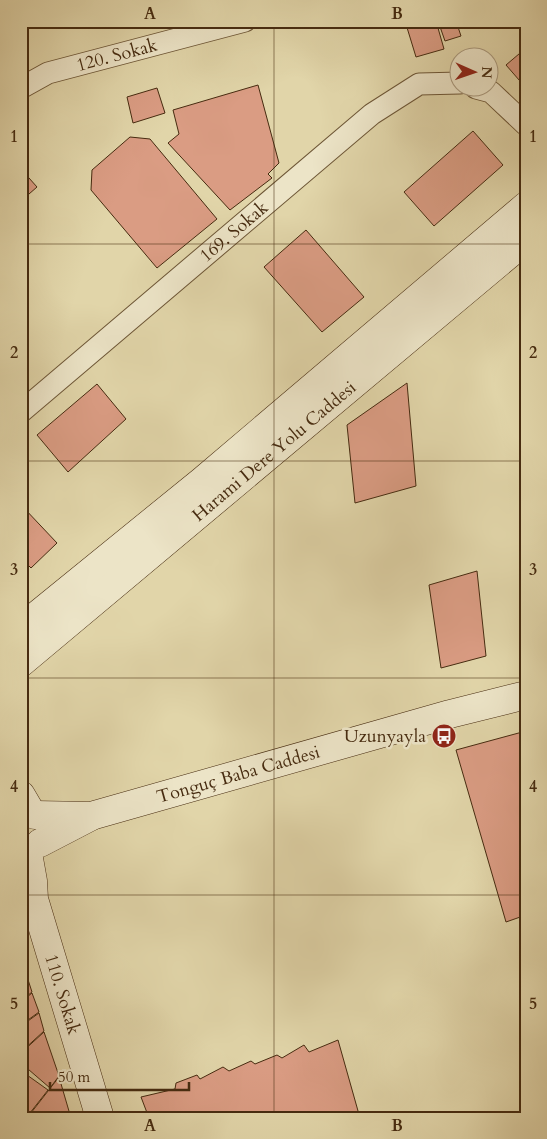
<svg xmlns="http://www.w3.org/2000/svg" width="547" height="1139" font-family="Cardo,serif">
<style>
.building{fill:#da9c83;stroke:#462b10}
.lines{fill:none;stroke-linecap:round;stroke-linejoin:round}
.street-casing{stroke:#6d5636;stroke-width:23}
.secondary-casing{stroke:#462b10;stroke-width:29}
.street{stroke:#ece4c7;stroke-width:21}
.secondary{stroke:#ece4c7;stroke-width:28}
.grid{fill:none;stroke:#462b10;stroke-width:1;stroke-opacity:0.55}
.labels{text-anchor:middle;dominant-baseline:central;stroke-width:5;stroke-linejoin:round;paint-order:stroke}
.street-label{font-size:18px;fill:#462b10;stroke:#ece4c7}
.poi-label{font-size:18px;fill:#462b10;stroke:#ece4c7;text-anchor:end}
.neatline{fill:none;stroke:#462b10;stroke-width:2}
.grid-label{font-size:16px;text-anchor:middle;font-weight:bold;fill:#462b10}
</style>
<rect width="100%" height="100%" fill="#e1d5a9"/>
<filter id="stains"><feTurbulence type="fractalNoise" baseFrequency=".004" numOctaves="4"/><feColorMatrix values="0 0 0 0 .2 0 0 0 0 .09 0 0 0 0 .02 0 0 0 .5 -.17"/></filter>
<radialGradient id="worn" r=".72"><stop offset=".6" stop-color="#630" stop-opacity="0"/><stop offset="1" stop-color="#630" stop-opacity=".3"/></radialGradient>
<g class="building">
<polygon points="405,21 436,21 444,49 416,57"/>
<polygon points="438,21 456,21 461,36 445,41"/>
<polygon points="526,48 526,88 506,65"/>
<polygon points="258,85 279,163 268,174 272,178 230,210 168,143 179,134 173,110"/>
<polygon points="157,88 165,113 133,123 127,97"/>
<polygon points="473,131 503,165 434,226 404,192"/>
<polygon points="130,137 150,139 217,219 157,268 91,190 92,170"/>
<polygon points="21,169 37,187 21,201"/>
<polygon points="306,230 364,297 322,332 264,267"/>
<polygon points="407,383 416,486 355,503 347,425"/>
<polygon points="97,384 126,419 68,472 37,435"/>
<polygon points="23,507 57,543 31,568 21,558 21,508"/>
<polygon points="477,571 486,656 441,668 429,585"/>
<polygon points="526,731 526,915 506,922 456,750"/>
<polygon points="21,958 32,992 21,1001"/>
<polygon points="32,993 39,1012 21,1025 21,1002"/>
<polygon points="39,1013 44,1031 21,1052 21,1026"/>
<polygon points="44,1032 59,1076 50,1088 21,1063 21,1053"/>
<polygon points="338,1040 360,1118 149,1118 141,1097 175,1089 176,1083 197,1075 200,1079 223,1067 229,1071 251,1061 255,1064 277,1055 282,1058 304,1045 309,1052"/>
<polygon points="21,1071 26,1075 21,1082"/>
<polygon points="27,1075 48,1090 26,1118 21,1118 21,1083"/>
<polygon points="59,1077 71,1118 27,1118"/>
</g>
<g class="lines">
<defs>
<g id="street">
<path id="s1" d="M21,88l27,-15 197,-52"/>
<polyline points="476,88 491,92 526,125"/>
<path id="s2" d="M21,412l351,-298 47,-30 41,-1"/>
</g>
<g id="secondary">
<polyline points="21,628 202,481 526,206"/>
<path id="s3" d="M21,663l505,-423"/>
<polyline points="21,795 31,812"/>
<path id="s4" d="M35,815l56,1 359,-102 76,-19"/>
<polyline points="40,843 90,817"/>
<path id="s5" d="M28,853l5,28 1,18 66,219"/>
</g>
</defs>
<use href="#street" class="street-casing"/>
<use href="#secondary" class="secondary-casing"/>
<use href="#street" class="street"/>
<use href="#secondary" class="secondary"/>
</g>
<path class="grid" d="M274,21v1097M21,244h505M21,461h505M21,678h505M21,895h505"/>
<defs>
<symbol id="bus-disc" viewBox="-11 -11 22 22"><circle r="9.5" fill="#8f2418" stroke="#ece4c7"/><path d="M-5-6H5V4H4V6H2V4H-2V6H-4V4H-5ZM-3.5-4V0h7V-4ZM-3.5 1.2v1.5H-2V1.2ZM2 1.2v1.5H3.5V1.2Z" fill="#fff"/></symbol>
</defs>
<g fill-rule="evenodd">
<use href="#bus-disc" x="430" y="722" width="28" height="28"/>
</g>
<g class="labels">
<g class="street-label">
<text stroke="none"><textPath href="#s1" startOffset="102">120. Sokak</textPath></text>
<text stroke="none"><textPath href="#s2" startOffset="279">169. Sokak</textPath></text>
<text stroke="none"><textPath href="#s3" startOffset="330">Harami Dere Yolu Caddesi</textPath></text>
<text stroke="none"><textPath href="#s4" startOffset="209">Tonguç Baba Caddesi</textPath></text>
<text stroke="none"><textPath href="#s5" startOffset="146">110. Sokak</textPath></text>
</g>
<g class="poi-label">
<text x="426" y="736">Uzunyayla</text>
</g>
</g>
<rect width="547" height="1139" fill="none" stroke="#e1d5a9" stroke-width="55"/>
<g transform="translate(474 72) rotate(92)"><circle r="24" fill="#ece4c7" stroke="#aa9a7e"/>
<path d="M0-4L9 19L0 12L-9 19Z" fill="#8f2418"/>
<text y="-8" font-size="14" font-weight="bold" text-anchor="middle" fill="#462b10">N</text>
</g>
<path d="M50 1082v8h139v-8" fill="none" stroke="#462b10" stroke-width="2.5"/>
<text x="58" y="1082" font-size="15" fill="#462b10" stroke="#ece4c7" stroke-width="4" paint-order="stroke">50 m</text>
<rect x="28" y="28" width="492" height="1084" class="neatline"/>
<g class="grid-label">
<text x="150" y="19">A</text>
<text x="397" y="19">B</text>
<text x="14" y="142">1</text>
<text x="533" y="142">1</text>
<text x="14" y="358">2</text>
<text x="533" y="358">2</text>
<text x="14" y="575">3</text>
<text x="533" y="575">3</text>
<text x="14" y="792">4</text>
<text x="533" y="792">4</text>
<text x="14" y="1009">5</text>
<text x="533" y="1009">5</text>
<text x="150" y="1131">A</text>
<text x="397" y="1131">B</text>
</g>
<rect width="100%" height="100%" filter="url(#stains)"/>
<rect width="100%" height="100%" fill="url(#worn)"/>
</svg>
